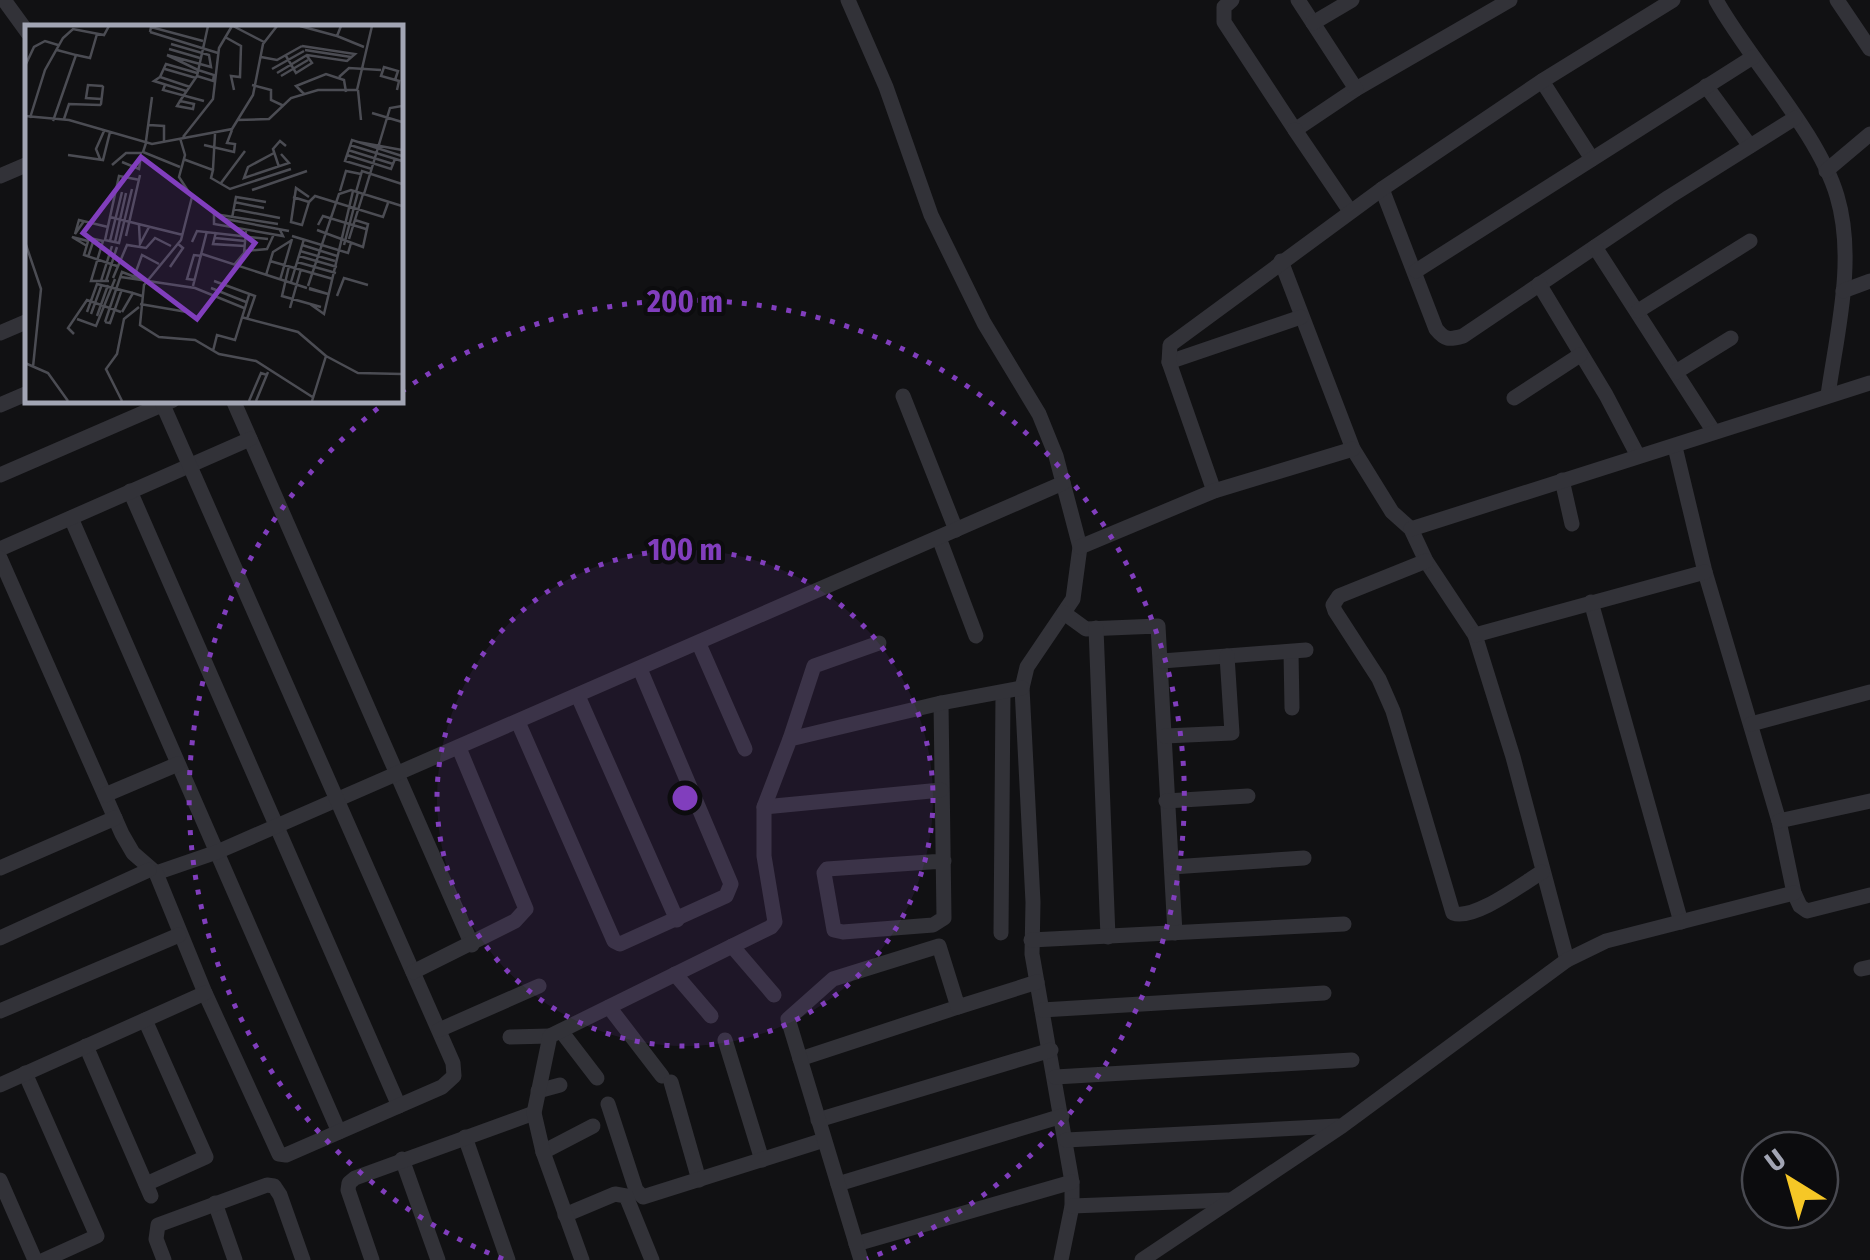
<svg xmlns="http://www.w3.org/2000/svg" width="1870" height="1260" font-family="'Fira Sans Condensed',sans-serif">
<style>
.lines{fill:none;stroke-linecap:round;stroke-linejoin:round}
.street{stroke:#323238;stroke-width:15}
.ring{fill:none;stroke:#813ebd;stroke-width:5;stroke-dasharray:5 10}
.inset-road{fill:none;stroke:#4b4c53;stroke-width:2.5}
.view{fill:#813ebd;fill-opacity:0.15;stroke:#813ebd;stroke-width:5}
.inset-edge{fill:none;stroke:#a2a5b4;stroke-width:5}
.centre{fill:#813ebd;stroke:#0c0c0e;stroke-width:5}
.ring-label{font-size:30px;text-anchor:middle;font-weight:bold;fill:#813ebd;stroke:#0c0c0e;stroke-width:8;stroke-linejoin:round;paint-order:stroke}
</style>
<rect width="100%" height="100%" fill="#111113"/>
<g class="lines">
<g class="street">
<polyline points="4,0 28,33"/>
<polyline points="848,0 886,87 931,215 984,323 1039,414 1056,456 1080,547 1073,599 1027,667 1022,688 1033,902 1032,954 1072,1182 1072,1206 1061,1260"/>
<polyline points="1232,0 1224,7 1224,22 1295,130 1356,89 1510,0"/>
<polyline points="1298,0 1356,89"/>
<path d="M1716,0c34,61 102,132 121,196 19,63 0,136 -9,199"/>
<polyline points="1837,0 1870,49"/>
<polyline points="1313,23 1352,0"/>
<polyline points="1542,81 1592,159"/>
<polyline points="1706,86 1750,146"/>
<polyline points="1295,130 1350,211"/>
<polyline points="1826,171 1870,134"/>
<polyline points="0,176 28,164"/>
<path d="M1382,189l54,140c9,11 13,11 27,7l206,-139 126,-79"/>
<polyline points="1595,247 1714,432"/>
<polyline points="1281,261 1353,449 1392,512 1411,529 1426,561 1475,635 1513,757 1567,960"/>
<polyline points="1416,271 1753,57"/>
<polyline points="1539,284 1606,395 1638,456"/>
<polyline points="1843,291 1870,281"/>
<polyline points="1638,311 1750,241"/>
<polyline points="0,333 28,321"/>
<polyline points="1169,362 1301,317"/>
<polyline points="1676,372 1731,338"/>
<polyline points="903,396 956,530"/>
<polyline points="1514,398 1580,355"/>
<polyline points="233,400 472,945"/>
<polyline points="0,405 28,393"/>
<polyline points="1675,447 1705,572 1779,821 1794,893 1800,906 1807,911 1870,895"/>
<polyline points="0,475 173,400"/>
<polyline points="1562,480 1572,524"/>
<polyline points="130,491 399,1106"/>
<polyline points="1214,491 1169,362 1170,345 1382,189 1542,81 1673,0"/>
<polyline points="71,518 339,1132"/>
<polyline points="1411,529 1870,383"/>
<polyline points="939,538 976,636"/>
<polyline points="1080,547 1214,491 1353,449"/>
<polyline points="0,549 250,439"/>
<polyline points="0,558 122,834 133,853 156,873 217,852 1063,483"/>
<path d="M1426,561l-87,35 -6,9 2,6 44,68 14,32 60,202c21,8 69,-29 89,-41"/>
<polyline points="1591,602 1681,922"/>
<polyline points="1064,613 1086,629 1158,626 1175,933"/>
<polyline points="1096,628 1108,937"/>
<polyline points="1475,635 1705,572"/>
<polyline points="699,644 745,749"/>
<polyline points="1291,652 1292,708"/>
<polyline points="1162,661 1306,650"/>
<polyline points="578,696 677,920"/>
<polyline points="941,703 944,918 933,925 843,932 834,930 824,873 827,869 944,861"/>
<polyline points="518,722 614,941 620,944 726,896 731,884 640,669"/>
<polyline points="1751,724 1870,692"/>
<polyline points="1165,736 1232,733 1227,656"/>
<polyline points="790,739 814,666 879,643"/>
<polyline points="105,795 178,764"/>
<polyline points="1166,801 1248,796"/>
<polyline points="764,807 941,790"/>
<polyline points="1779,821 1870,801"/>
<polyline points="1172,867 1304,858"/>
<polyline points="0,868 115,818"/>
<polyline points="156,873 205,993 279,1154 286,1155 442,1087 454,1076 453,1063 163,405"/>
<polyline points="1001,933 1003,694"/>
<polyline points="0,938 149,870"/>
<polyline points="1031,940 1344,924"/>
<polyline points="732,946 774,995"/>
<polyline points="1861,969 1870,967"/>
<polyline points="413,972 515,921 526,909 459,748"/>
<polyline points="675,974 711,1016"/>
<polyline points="609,1007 662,1076"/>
<polyline points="1042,1010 1324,993"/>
<polyline points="0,1011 179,935"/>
<polyline points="145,1020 206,1157 146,1184"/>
<polyline points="439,1030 539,986"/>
<polyline points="561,1031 597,1078"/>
<polyline points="510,1037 550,1036"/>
<polyline points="725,1040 762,1160"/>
<polyline points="86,1046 151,1196"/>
<polyline points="800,1059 958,1007"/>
<polyline points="25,1073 97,1236 44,1260"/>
<polyline points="1055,1077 1352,1060"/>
<polyline points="671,1082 699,1180"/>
<polyline points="0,1085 205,993"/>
<polyline points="538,1091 560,1085"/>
<polyline points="608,1104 636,1190 643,1197 824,1140"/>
<polyline points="818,1120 1051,1050"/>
<polyline points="465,1137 508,1260"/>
<polyline points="1066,1140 1338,1126"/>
<polyline points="543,1152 593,1126"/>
<polyline points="402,1159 438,1260"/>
<polyline points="0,1180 35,1260"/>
<polyline points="838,1184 1062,1116"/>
<polyline points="215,1203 235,1260"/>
<polyline points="1072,1206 1228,1200"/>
<polyline points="565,1215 615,1194 626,1196 652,1260"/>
<polyline points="856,1244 1072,1182"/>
<polyline points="164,1260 156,1239 158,1225 267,1185 274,1186 280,1195 303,1260"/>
<polyline points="372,1260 348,1190 349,1183 355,1178 534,1113"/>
<polyline points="582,1260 543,1152 534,1113 550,1036 771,927 775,922 764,856 764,807 790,739 941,703 1022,688"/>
<polyline points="861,1260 788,1019 833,979 939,946 958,1007 1037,982"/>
<polyline points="1142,1260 1342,1126 1567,960 1606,941 1794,893"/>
</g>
</g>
<circle cx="685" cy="798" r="248" fill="#813ebd" fill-opacity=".12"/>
<g class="ring">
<circle cx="685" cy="798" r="248"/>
<path d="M503 1259A496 496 0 0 1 386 402M401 392A496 496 0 1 1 867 1259"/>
</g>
<g transform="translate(25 25)">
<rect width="378" height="378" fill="#111113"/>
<path class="inset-road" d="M208,1l31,16M275,1l37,10M316,1l-4,10 27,11M125,7l68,21M125,7l1,-5 52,14M200,12l16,9 -1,31 -9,-1 3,14M144,24l31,9M280,25l46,7M51,30l14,3 7,-24M142,30l44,12 -2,-12 -38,-11M142,30l31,15M261,31l10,17 16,-10 -5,-7M236,32l16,3 25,-14M0,41l9,-19 11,-6 13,4M140,44l31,9M247,44l32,-18M252,48l30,-18 40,6 8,-7 -53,-8M172,51l16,5 1,-6 -16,-5M256,51l27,-16M135,52l-6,4 32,10M314,52l10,-9 32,2M370,55l3,-9 -14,-4 -3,9 18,5 -2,9M140,60l-2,5 41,11M227,60l19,5v10l13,6M165,62l-30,-10 6,-13 31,9M333,65l3,30M279,69l-8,-8 30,-12 18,6 2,12M159,70l13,-19 11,-50M155,76l-3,5 16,3 1,-5 -14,-3 4,-6M347,88l30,9M0,91l44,4 83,24 80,-15 21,-34 10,-51 14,-18M5,93l15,-48 18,-32 10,-9 31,6 5,-9M39,94l5,-15 31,1 1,-1 2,-17 -1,-1 -14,-1 -2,13 15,1M212,95l32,-1 22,-21 27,-8h39l15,-64M28,96l23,-66 -19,-5M124,100l15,1v16M158,112l30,-38 6,-51 13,-22M155,113l5,17 -6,22 13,20 -11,43 -37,45 -4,40 19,12 36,3 24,14 37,7 58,37M121,116l6,-44M333,117l44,8M121,118l-3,9 37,15M179,120l30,7 1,-8 -8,-1 5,-13M325,120l52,16M323,125l45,14M249,128l-26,14 -4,11 45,-15 -8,-9M43,130l35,5 7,-28M322,130l44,14 4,-10M75,134l-4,-10 8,-18M158,134l30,11 -2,8 19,11 61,-20M97,137l17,7 2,-13M87,140l14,-12h16M254,142l-6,-18 7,-8 6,5M188,144l2,-35M347,144l-27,-8 7,-21 50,16M115,155l-21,-4 -9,41 73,18M196,158l24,-32M227,165l55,-19M315,166l6,-20 15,3M331,167l6,-21 40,13M339,169l26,-86 12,-2M268,172l16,5 6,-6 68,21 5,-14M284,172l-13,-9 -5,34 11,3 7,-23M209,177l30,6M208,184l47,9M85,192l-5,23 14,3 13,-54M195,193l69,13M207,193l4,-21 30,5M59,196l-9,13 4,-14 29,7M253,199l-64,-10v10l69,12 -3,-6M114,200l1,19 9,-17M293,200l5,-9 43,13M292,205l46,17 5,-23 -13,-4M191,207l-3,12 32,2M101,211l14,-61M267,211l56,17 3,-10M64,213l-5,17 33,11M190,213l30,3M324,214l14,-45M85,216l12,-49M0,217l16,47 -8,78M90,217l11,-49M167,217l5,-11 71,8M277,220l35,11M319,220l14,-53M62,221l-15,-9 16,4M219,226l23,-2 7,-15M275,226l35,10M177,229l105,34M274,231l38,11M63,232l6,-18 9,2 -12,40h18M245,236l63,18M272,237l39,11M209,240l10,-12 2,-22M264,241l-7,30 39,11M145,242l13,-19 -6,-5M241,250l7,-23 19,-12M96,252l74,11 49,20M109,252l8,-22 17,9M88,253l14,-33 19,3 9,-10 16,8M170,255l-8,-1 7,-24 8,1M255,255l12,-41M76,256l11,-35M81,256l11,-34M189,256l41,15 -8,23M266,257l13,-43M168,261l14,-55M283,261l31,-92 12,-4 51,16M186,263l35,14M284,264l19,5 -19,-6M312,271l7,-18 24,7M115,279l47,8M285,279l14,10 29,-123M265,283l11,-39M62,287l10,-28 36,9M97,287l11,-19 9,3M66,289l11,-30M72,291l11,-31M216,292l57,15 28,24 -14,45M52,294l19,7 19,-47M80,297l17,-50 26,10M80,297l5,1 12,-34M49,309l-6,-6 19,-28 34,12M188,326l4,-16 18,5 14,-45M301,331l32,17 44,1M0,338l23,10 20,28M97,376l-16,-32 11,-15 7,-35 15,-12M224,376l12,-28 6,2M231,376l12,-29"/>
<path class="view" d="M116,132l114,86 -58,76 -114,-86z"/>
<rect width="378" height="378" class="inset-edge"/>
</g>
<circle cx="685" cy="798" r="15" class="centre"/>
<g class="ring-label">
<text x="685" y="312">200 m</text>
<text x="685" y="560">100 m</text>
</g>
<g transform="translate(1790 1180) rotate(323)"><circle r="48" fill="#0c0c0e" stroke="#484950" stroke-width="2.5"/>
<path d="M0-8L18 38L0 25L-18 38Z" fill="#f6c726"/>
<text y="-15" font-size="28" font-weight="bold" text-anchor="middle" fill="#a2a5b4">U</text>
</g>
</svg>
